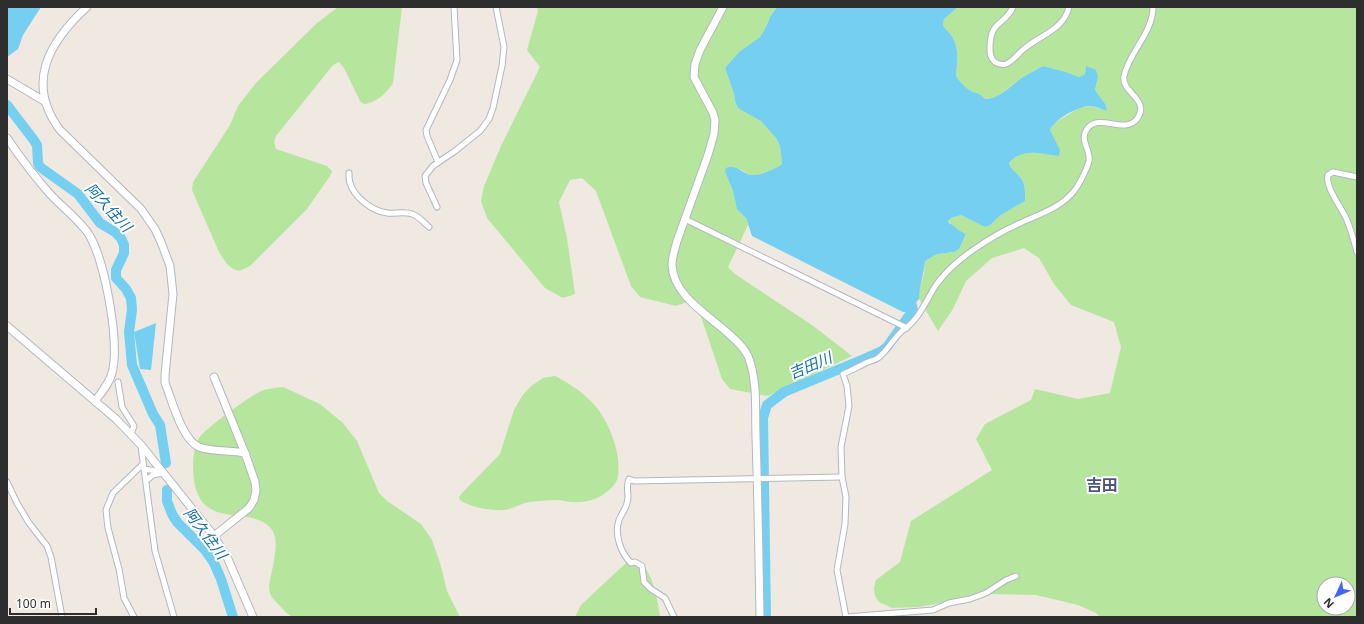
<svg xmlns="http://www.w3.org/2000/svg" width="1364" height="624" font-family="'Noto Sans','Noto Sans JP',sans-serif">
<style>
.green{fill:#b6e59e;fill-rule:evenodd}
.water{fill:#75cff0}
.lines{fill:none;stroke-linecap:round;stroke-linejoin:round}
.river{stroke:#75cff0;stroke-width:10}
.street-casing{stroke:#b4b7c1;stroke-width:7}
.secondary-casing{stroke:#b4b7c1;stroke-width:9}
.street{stroke:#fff;stroke-width:5}
.secondary{stroke:#fff;stroke-width:7}
.labels{text-anchor:middle;dominant-baseline:central;stroke-width:4;stroke-linejoin:round;paint-order:stroke}
.water-label{font-size:15px;font-style:italic;fill:#0d6fa3;stroke:#fff}
.quarter-label{font-size:16px;font-weight:bold;fill:#4d5680;stroke:#fff}
</style>
<rect width="100%" height="100%" fill="#efe9e1"/>
<g class="green">
<path d="M338,7h64l-9,76c-6,10 -17,20 -29,21l-4,-3 -16,-33 -5,-6 -6,3 -57,71 -2,6 2,7 51,17 5,5 -2,5 -23,33 -57,57 -11,5 -6,-2 -6,-5 -8,-12 -27,-62 1,-8 37,-57 8,-19 18,-23 61,-60z"/>
<path d="M537,7h240l-7,10 -4,10 -6,10 -21,15 -14,16 9,26 1,7 7,8 19,12 15,17 4,8 2,18c-7,5 -22,12 -31,11 -4,-1 -8,-5 -12,-6l-14,3 8,19 4,17 9,10 2,7 -20,42 7,7 77,51 40,31 -84,40 -38,-7 -8,-10 -27,-80 -19,7 -36,-9 -9,-11 -35,-95 -14,-13 -12,2 -11,22 8,36 8,56 -12,4 -18,-10 -58,-70 -6,-17 3,-15 17,-40 39,-79 -13,-17 11,-39z"/>
<path d="M958,7h399v610h-257l-4,-4 -18,-8 -42,-10 -46,-1 -71,13 -27,1 -6,-3 -7,-3 -4,-6 -1,-8 2,-8 24,-18 11,-41 81,-51 -16,-31 9,-15 46,-24 4,-11 43,10 32,-6 11,-46 -7,-25 -43,-17 -17,-21 -15,-26 -15,-10 -32,10 -26,23 -13,28 -15,22 -19,-32v-8l5,-18 1,-12 12,-7 17,-2 5,-3 7,-15 -4,-1 -14,-12 3,-3 10,-3 25,12 3,-1 12,-11 24,-14c0,-9 1,-18 -6,-25 -4,-5 -8,-7 -10,-13 7,-8 15,-11 26,-10l18,-15 -3,-8 3,-6 26,-16 11,-2 17,5 -1,-6 -11,-15 3,-13 -12,-11 -1,8 -6,3 -13,-5 -23,-6c-7,3 -13,7 -20,11 -13,8 -22,21 -38,22 -6,-7 -8,-5 -14,-8 -7,-4 -11,-9 -15,-15 1,-15 4,-28 -5,-41 -3,-4 -6,-6 -8,-10l1,-6zM1324,584h24v24h-24z"/>
<path d="M555,376c16,8 34,20 45,36 11,16 21,43 18,63 0,8 -8,15 -14,19 -8,6 -21,9 -32,8 -5,0 -10,-2 -15,-2 -9,0 -18,1 -27,2 -9,1 -17,7 -26,8 -12,1 -35,-3 -44,-10l-1,-3 4,-5 37,-38 14,-44 8,-14 9,-10 12,-8z"/>
<path d="M283,387l37,17 23,19 14,18 22,52 8,8 34,23 11,16 8,23 7,28 13,26h-125c-13,-2 -29,3 -41,0 -6,-1 -11,-8 -15,-12 -6,-6 -10,-10 -10,-19 2,-15 12,-44 3,-56 -18,-25 -62,-2 -75,-38 -5,-13 -6,-42 2,-54 5,-8 44,-37 55,-43 9,-6 18,-7 29,-8z"/>
<path d="M630,560c3,1 7,2 10,3 13,9 18,39 20,54h-85l6,-12 45,-42z"/>
</g>
<g class="water">
<polygon points="7,7 41,7 23,35 18,49 7,57"/>
<path d="M777,7h181l-14,12 -1,6c2,4 5,6 8,10 9,13 6,26 5,41 4,6 8,11 15,15 6,3 8,1 14,8 16,-1 26,-14 38,-22 7,-4 14,-8 20,-11l23,6 13,5 6,-3 1,-8 10,4 2,7 -3,13 11,15 1,6c-6,-2 -12,-5 -18,-5 -12,1 -34,13 -39,24l10,20 -1,6c-18,-2 -36,-9 -50,7 2,6 6,8 10,13 7,7 6,16 6,25l-24,14 -12,11 -4,1 -24,-12 -10,3 -3,3 1,2c7,3 10,9 17,11l-7,15 -5,3 -17,2 -12,7c-1,13 -6,25 -6,38l-12,13h-4l-151,-76 -6,-18 -9,-9 -4,-18 -8,-19 1,-4c10,-4 16,5 25,7 9,1 24,-6 31,-11l-2,-18 -4,-8 -15,-17 -23,-13 -3,-7 -1,-7 -9,-26 14,-16 21,-15 6,-10 4,-10z"/>
<polygon points="156,323 151,370 140,369 134,332"/>
</g>
<g class="lines">
<g class="river">
<polyline points="7,105 33,139 37,145 38,163 40,167 78,194 100,223 115,232 121,238 124,245 124,253 116,270 116,278 126,289 131,298 132,310 129,332 132,365 153,414 160,425 166,463"/>
<polyline points="167,490 167,501 172,514 177,522 205,550 214,563 221,579 233,617"/>
<polyline points="766,617 763,418 767,405 784,392 864,359 882,351 887,347 913,310 909,295"/>
</g>
<defs>
<g id="street">
<path d="M1013,7c-8,19 -23,12 -23,41 0,5 0,10 5,14 3,2 8,3 11,2 8,-3 13,-12 19,-16 16,-13 39,-19 44,-41"/>
<polyline points="438,162 427,136 426,130 450,80 457,60 454,7"/>
<path d="M349,173c0,3 0,7 1,10 4,14 22,28 37,30 9,1 17,-2 25,1 7,2 12,9 17,13"/>
<path d="M1357,177l-24,-5 -5,3c-3,12 13,32 18,43 5,11 8,23 11,34"/>
<polyline points="437,207 426,183 425,176 433,166 455,151 480,131 489,119 493,108 502,66 504,47 496,7"/>
<polyline points="685,219 907,328"/>
<polyline points="118,382 122,407 134,426 131,434"/>
<polyline points="141,446 155,551 174,617"/>
<polyline points="144,469 163,472"/>
<polyline points="147,480 153,475 163,473"/>
<polyline points="7,482 17,503 29,523 47,546 51,557 62,617"/>
<polyline points="134,617 124,598 119,569 108,528 106,510 113,493 143,464"/>
<path d="M674,617l-9,-19 -14,-9 -7,-7 -2,-16 -7,-4 -4,1c-10,-10 -17,-28 -12,-43 2,-6 7,-11 8,-17 3,-9 -2,-14 2,-24l5,2 208,-4"/>
<path d="M846,617l-9,-47 8,-46 1,-27 -4,-20 -1,-30 8,-41 -2,-20 -4,-12c8,-3 16,-8 25,-12 3,-1 7,-2 10,-4 10,-8 15,-19 24,-27 2,-2 4,-2 5,-4 13,-10 20,-28 29,-42 10,-14 25,-27 40,-37 13,-9 27,-17 42,-24 19,-9 43,-16 56,-33 5,-6 13,-22 15,-30 2,-11 -10,-21 -2,-32 12,-17 37,6 50,-10 14,-20 -16,-26 -13,-43 5,-24 29,-43 29,-69"/>
<polyline points="847,617 933,610 949,603 970,599 986,593 1006,580 1016,576"/>
</g>
<g id="secondary">
<path d="M87,7c-38,35 -62,76 -27,123l81,79 14,20 6,13 9,24 3,28 -8,81v8c7,17 17,57 34,64 13,5 32,3 46,6"/>
<path d="M723,7l-23,43 -5,14 -1,13 19,36 2,7 -1,14 -6,21 -31,86c-2,8 -5,16 -5,24 1,31 38,51 58,70 7,6 14,13 18,21 10,25 7,55 8,81 2,60 3,120 4,180"/>
<polyline points="7,79 44,101"/>
<path d="M7,138c13,19 27,38 43,56 12,13 27,24 38,39 17,26 32,110 24,140 -3,11 -10,19 -17,28"/>
<polyline points="7,326 116,419 141,445 214,536 227,557 253,617"/>
<polyline points="214,536 249,508 254,500 256,490 255,482 245,453 214,377"/>
</g>
</defs>
<use href="#street" class="street-casing"/>
<use href="#secondary" class="secondary-casing"/>
<use href="#street" class="street"/>
<use href="#secondary" class="secondary"/>
</g>
<g class="labels">
<g class="water-label">
<text transform="translate(109 207) rotate(47)">阿久住川</text>
<text transform="translate(810 365) rotate(-23)">吉田川</text>
<text transform="translate(206 533) rotate(53)">阿久住川</text>
</g>
<g class="quarter-label">
<text x="1102" y="485">吉田</text>
</g>
</g>
<rect width="1364" height="624" fill="none" stroke="#2e2e2e" stroke-width="16"/>
<g transform="translate(1336 596) rotate(226)"><circle r="19" fill="#ffffff" stroke="#ababab"/>
<path d="M0-3L7 15L0 10L-7 15Z" fill="#4264fb"/>
<text y="-6" font-size="11" font-weight="bold" text-anchor="middle" fill="#2e2e2e">N</text>
</g>
<path d="M10 608v6h86v-6" fill="none" stroke="#2e2e2e" stroke-width="2"/>
<text x="16" y="608" font-size="12" fill="#2e2e2e" stroke="#ffffff" stroke-width="3" paint-order="stroke">100 m</text>
</svg>
